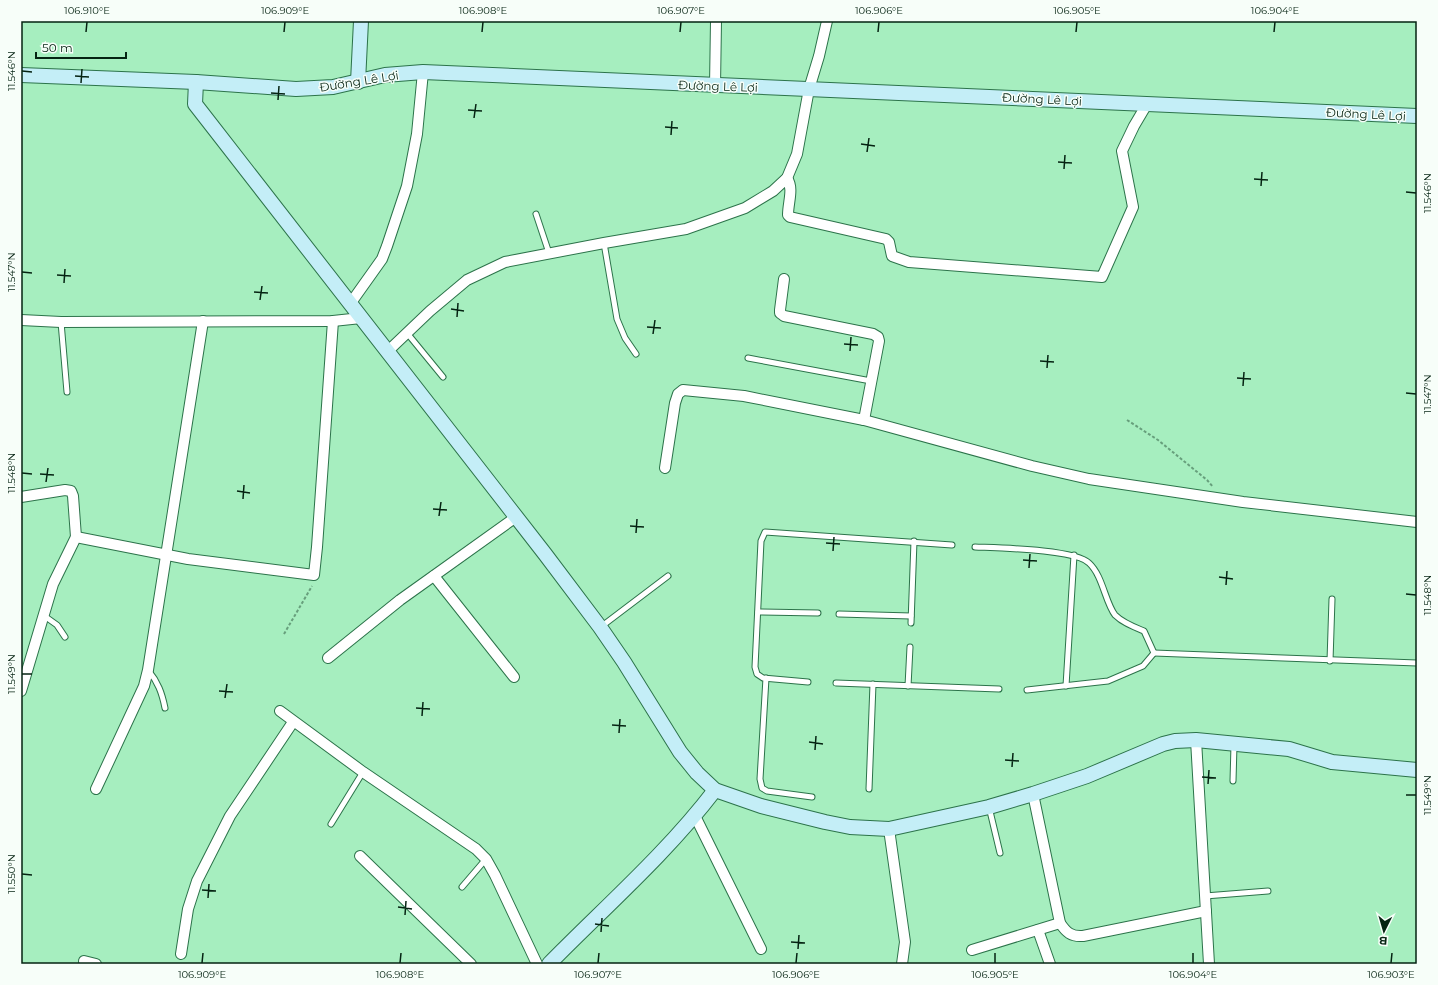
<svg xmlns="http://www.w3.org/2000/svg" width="1438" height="985" font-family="Montserrat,sans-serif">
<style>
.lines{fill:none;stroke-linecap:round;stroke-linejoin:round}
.lane-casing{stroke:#2c734a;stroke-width:7}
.street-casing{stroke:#2c734a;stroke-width:12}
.secondary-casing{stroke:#2c734a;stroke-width:16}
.path{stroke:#679f7c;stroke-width:2;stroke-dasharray:3 2;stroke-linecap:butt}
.lane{stroke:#fff;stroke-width:5}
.street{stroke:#fff;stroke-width:10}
.secondary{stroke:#c4eef7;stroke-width:14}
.ticks{fill:none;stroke:#052312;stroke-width:1.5}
.labels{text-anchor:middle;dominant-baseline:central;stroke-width:3;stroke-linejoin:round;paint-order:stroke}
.street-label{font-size:12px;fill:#052312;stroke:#f7fef9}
.neatline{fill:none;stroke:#052312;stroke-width:1.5}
.ticks-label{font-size:10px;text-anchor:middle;fill:#052312}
</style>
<rect width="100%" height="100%" fill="#a6eebf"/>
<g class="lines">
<defs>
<g id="lane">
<polyline points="536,214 549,253"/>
<polyline points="604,243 617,319 625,338 636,354"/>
<polyline points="61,322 67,392"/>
<polyline points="407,333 443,377"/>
<polyline points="748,358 871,381"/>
<path d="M975,547c22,1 100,2 114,16 14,13 16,39 26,52 8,8 19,12 29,16l10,22"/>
<polyline points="758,612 818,613"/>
<polyline points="839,614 911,616"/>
<polyline points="43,615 57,625 65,637"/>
<polyline points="911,623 914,541"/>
<polyline points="602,626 668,576"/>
<polyline points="1154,653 1417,663"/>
<polyline points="1330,661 1332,599"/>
<path d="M148,670c10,12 14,23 17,38"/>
<polyline points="766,678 760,779 762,788 767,791 812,797"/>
<polyline points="808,682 763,678 757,674 755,667 761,541 765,532 952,545"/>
<polyline points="836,683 999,689"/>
<polyline points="908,686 910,647"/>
<polyline points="1066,686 1074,555"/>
<polyline points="1027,690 1108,681 1143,666 1154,653"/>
<polyline points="1233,781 1234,745"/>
<polyline points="869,789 873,684"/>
<polyline points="989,807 1000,853"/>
<polyline points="331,824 363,772"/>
<polyline points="462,887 486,859"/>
<polyline points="1205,896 1268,891"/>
</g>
<g id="street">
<polyline points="715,86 716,21"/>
<path d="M787,178c7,11 1,24 1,37l2,2 96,22 3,3 3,14 17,6 193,15 31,-70 -11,-56 12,-25 13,-22"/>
<polyline points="784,279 780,310 780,313 784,316 873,334 878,337 879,341 864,420"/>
<polyline points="350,304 382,259 387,246 407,186 417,134 423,72"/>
<polyline points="21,320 61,322 333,321 361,318"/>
<polyline points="388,351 430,311 467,280 505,262 604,243 686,229 745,208 773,191 787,178 797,154 809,89 819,56 827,21"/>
<polyline points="665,468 675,403 678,394 683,390 744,396 864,420 1032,466 1089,479 1243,502 1417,522"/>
<polyline points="21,497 65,490 71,491 73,496 76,537"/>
<polyline points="434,576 514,677"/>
<polyline points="328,658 400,600 516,517"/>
<polyline points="21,691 53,584 76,537 188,559 314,575 317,547 333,321"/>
<polyline points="280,711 363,772 476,849 486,859 495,875 537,964"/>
<polyline points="1196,740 1209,964"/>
<polyline points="96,789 144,686 148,670 203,321"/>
<path d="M1033,794l27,129c6,9 11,14 23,13l123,-25"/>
<polyline points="695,816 761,949"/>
<polyline points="889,829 905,942 902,964"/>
<polyline points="360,856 471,964"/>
<polyline points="1038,930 1050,964"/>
<polyline points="972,950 1060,923"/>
<polyline points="181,954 188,909 197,881 230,816 293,722"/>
<polyline points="84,961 96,964"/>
</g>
<g id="secondary">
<polyline points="21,75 196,82 296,89 333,87 385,75 423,72 1417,116"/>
<polyline points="196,82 195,104 545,554 600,627 624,662 680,752 697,773 715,790 761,806 825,822 850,827 889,829 989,807 1033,794 1087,776 1163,744 1175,741 1196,740 1289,749 1332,762 1417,770"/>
<polyline points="358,82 361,21"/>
<path d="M549,964c56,-57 117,-110 166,-174"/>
</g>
</defs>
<use href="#lane" class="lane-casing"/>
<use href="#street" class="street-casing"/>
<use href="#secondary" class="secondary-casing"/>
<g class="path">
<polyline points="1127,420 1158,440 1207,480 1213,487"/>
<polyline points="284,634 312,586"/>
</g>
<use href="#lane" class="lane"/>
<use href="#street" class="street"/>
<use href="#secondary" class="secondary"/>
</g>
<path class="ticks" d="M86,32l1,-10M284,32l1,-10M482,32l1,-10M680,32l1,-10M878,32l1,-10M1076,32l1,-10M1274,32l1,-10M22,71l10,1M75,76l14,1M81,83l1,-14M271,93l14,1M278,100l1,-14M468,110l14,1M474,118l2,-14M665,127l13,1M671,135l1,-14M861,144l14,2M867,152l2,-14M1058,162l14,1M1064,169l1,-14M1254,179l14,1M1261,186l1,-14M1406,192l10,1M22,272l10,1M57,275l14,1M64,283l1,-14M254,292l14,1M260,300l2,-14M451,309l13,2M457,317l1,-14M647,327l14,1M653,334l2,-14M844,344l14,1M850,351l1,-14M1040,361l14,1M1047,368l1,-13M1237,378l14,1M1243,386l1,-14M1406,393l10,1M22,473l10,1M40,474l14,1M46,482l2,-14M237,491l13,2M243,499l1,-14M433,509l14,1M439,516l2,-14M630,526l14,1M636,533l1,-14M826,543l14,1M833,551l1,-14M1023,560l14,1M1029,568l1,-14M1219,577l14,2M1226,585l1,-14M1406,594l10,1M22,674h10M219,691l14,1M225,698l2,-14M416,708l14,1M422,716l1,-14M612,725l14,1M619,733l1,-14M809,742l14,2M815,750l1,-14M1005,760l14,1M1012,767l1,-14M1202,777l14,1M1208,784l1,-14M1406,795h10M22,874l10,1M202,890l14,1M208,898l1,-14M398,907l14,2M405,915l1,-14M595,924l14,2M601,932l1,-14M791,942l14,1M798,949l1,-14M202,963l1,-10M400,963l1,-10M598,963l1,-10M796,963l1,-10M995,963v-10M1193,963v-10M1391,963l1,-10"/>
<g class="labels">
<g class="street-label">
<text transform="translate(359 81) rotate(-9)">Đường Lê Lợi</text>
<text transform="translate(718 86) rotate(2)">Đường Lê Lợi</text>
<text transform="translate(1042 99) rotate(3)">Đường Lê Lợi</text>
<text transform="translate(1366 114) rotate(3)">Đường Lê Lợi</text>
</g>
</g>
<rect width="1438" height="985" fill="none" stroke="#f7fef9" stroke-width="44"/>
<g transform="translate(1384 931) rotate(185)" stroke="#f7fef9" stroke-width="3" paint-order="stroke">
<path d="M0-3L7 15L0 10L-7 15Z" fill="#052312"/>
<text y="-6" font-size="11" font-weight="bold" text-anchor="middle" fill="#052312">B</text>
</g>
<path d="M36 52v6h90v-6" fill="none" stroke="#052312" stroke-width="2"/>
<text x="42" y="52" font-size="12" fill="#052312" stroke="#f7fef9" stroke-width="3" paint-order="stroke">50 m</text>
<rect x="22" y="22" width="1394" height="941" class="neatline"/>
<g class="ticks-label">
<text x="87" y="14">106.910°E</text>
<text x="285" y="14">106.909°E</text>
<text x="483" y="14">106.908°E</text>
<text x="681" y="14">106.907°E</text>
<text x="879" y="14">106.906°E</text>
<text x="1077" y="14">106.905°E</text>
<text x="1275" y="14">106.904°E</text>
<text transform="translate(11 71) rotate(-90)" y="4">11.546°N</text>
<text transform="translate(1427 193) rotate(-90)" y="4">11.546°N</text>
<text transform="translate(11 272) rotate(-90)" y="4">11.547°N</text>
<text transform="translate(1427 394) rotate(-90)" y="4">11.547°N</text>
<text transform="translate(11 473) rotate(-90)" y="4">11.548°N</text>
<text transform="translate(1427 595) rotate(-90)" y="4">11.548°N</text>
<text transform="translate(11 674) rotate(-90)" y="4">11.549°N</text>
<text transform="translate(1427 795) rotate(-90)" y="4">11.549°N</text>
<text transform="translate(11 874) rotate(-90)" y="4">11.550°N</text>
<text x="202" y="978">106.909°E</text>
<text x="400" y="978">106.908°E</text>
<text x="598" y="978">106.907°E</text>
<text x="796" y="978">106.906°E</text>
<text x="995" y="978">106.905°E</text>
<text x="1193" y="978">106.904°E</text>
<text x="1391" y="978">106.903°E</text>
</g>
</svg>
